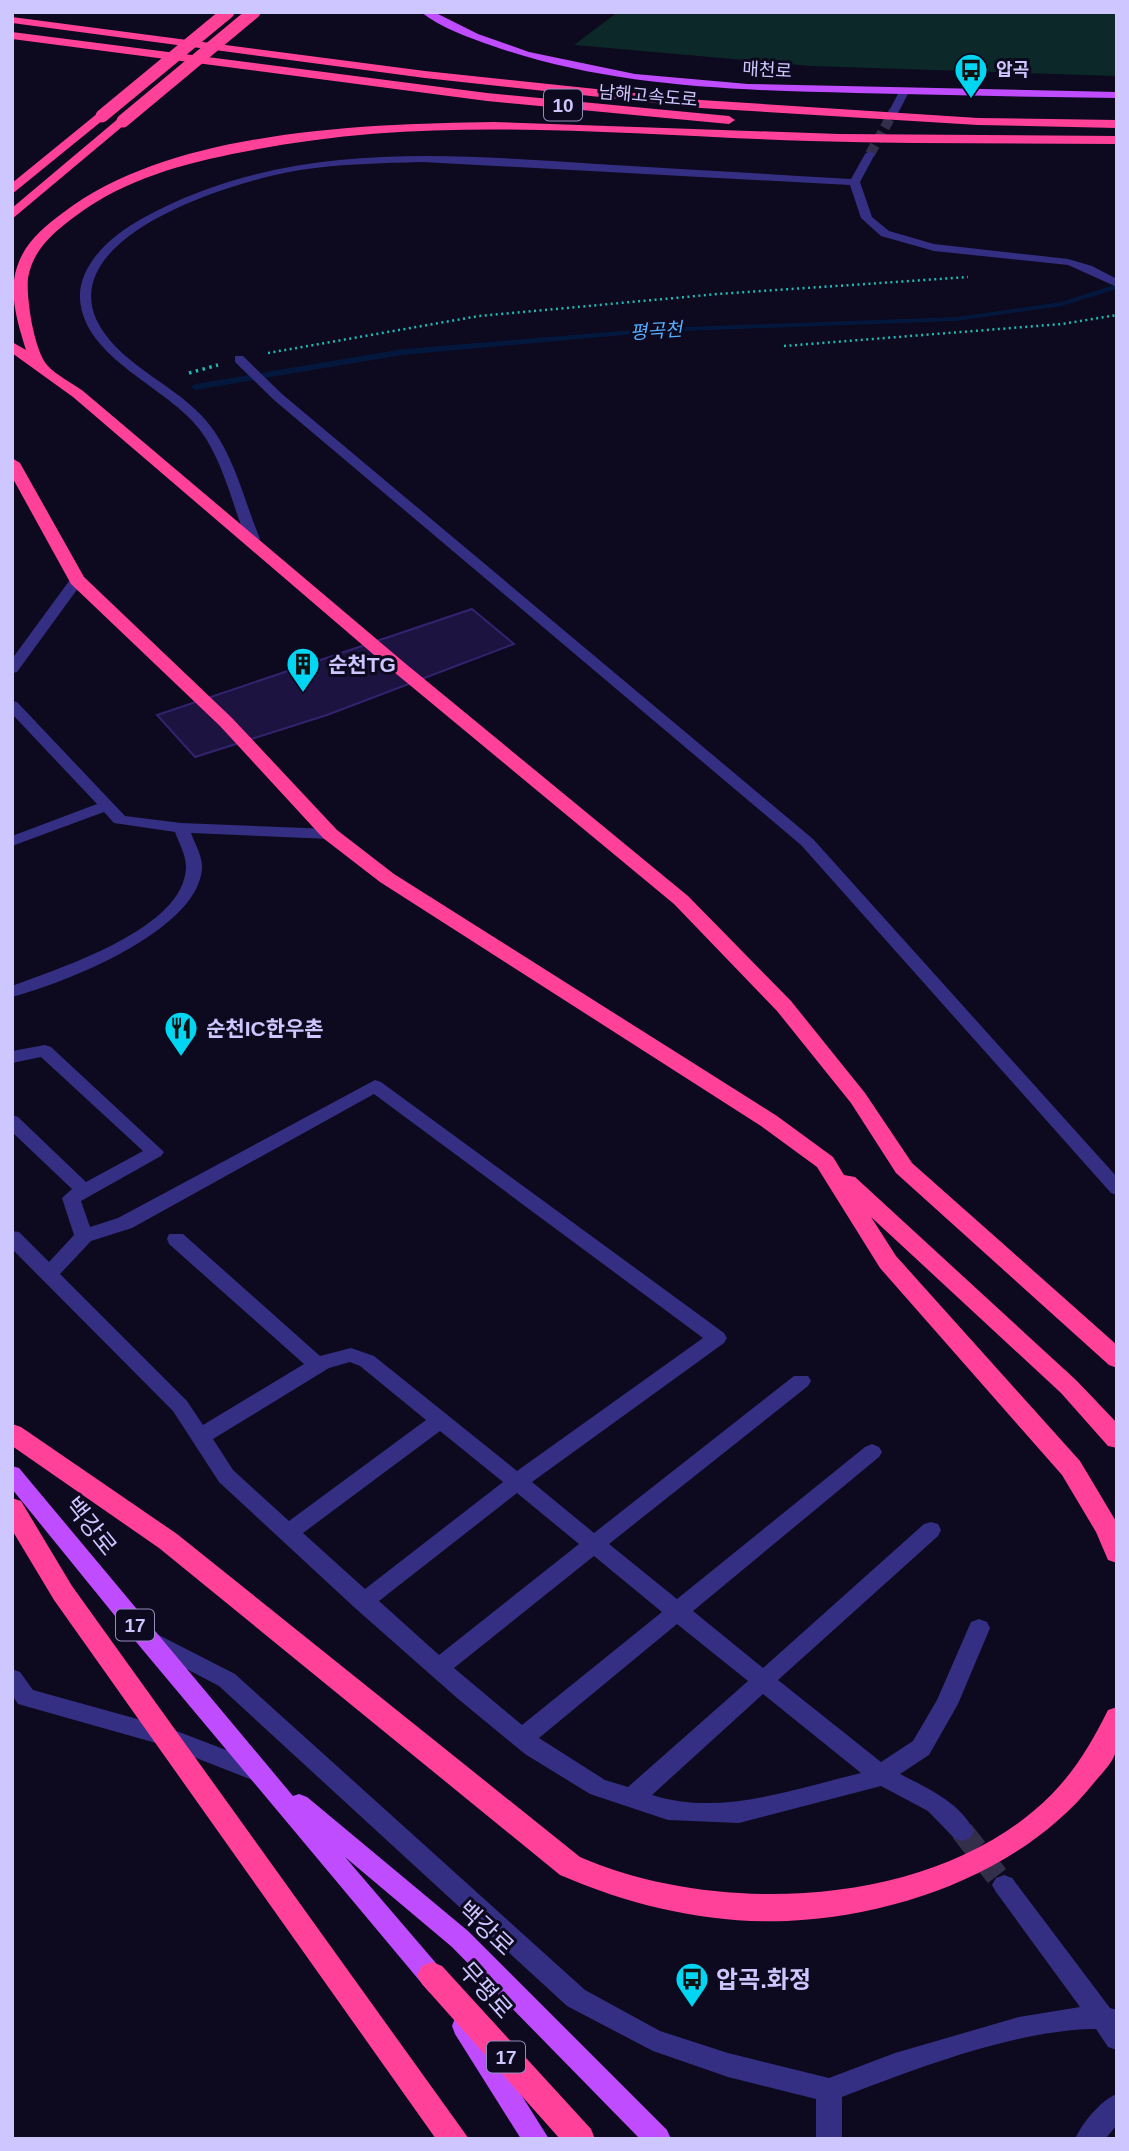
<svg xmlns="http://www.w3.org/2000/svg" width="1129" height="2151" font-family="Arial,'Noto Sans KR',sans-serif">
<style>
.green{fill:#0c2828}
.lines{fill:none;stroke-linecap:round;stroke-linejoin:round}
.stream{fill:#04173c;fill-rule:evenodd}
.building{fill:#1d1340;stroke:#33236f;stroke-width:2}
.minor-tunnel-far1{stroke:#332f4b;stroke-width:10;stroke-dasharray:10 5;stroke-linecap:butt}
.minor-tunnel{stroke:#332f4b;stroke-width:23;stroke-dasharray:23 11;stroke-linecap:butt}
.path-far1{stroke:#20b9b3;stroke-width:2.5;stroke-dasharray:2 3.5;stroke-linecap:butt}
.path{stroke:#20b9b3;stroke-width:3.5;stroke-dasharray:2.5 4.5;stroke-linecap:butt}
.minor{fill:#342f82;fill-rule:evenodd}
.major{fill:#bf4dff;fill-rule:evenodd}
.highway{fill:#ff4199;fill-rule:evenodd}
.highway-bridge{stroke:#ff4199;stroke-width:13}
.labels{text-anchor:middle;dominant-baseline:central;stroke-width:6;stroke-linejoin:round;paint-order:stroke}
.far-street-label{font-size:18px;fill:#cdc6ff;stroke:#0d091e}
.far-poi-label{font-size:18px;font-weight:bold;fill:#cdc6ff;stroke:#0d091e;text-anchor:start}
.shield{fill:#0d091e;stroke:#938dbc;stroke-width:2}
.shield-label{font-size:19px;font-weight:bold;fill:#cdc6ff}
.far-water-label{font-size:19px;font-style:italic;fill:#54adff;stroke:#0d091e}
.poi-label{font-size:21px;font-weight:bold;fill:#cdc6ff;stroke:#0d091e;text-anchor:start}
.near-street-label{font-size:24px;fill:#cdc6ff;stroke:#0d091e}
.near-poi-label{font-size:24px;font-weight:bold;fill:#cdc6ff;stroke:#0d091e;text-anchor:start}
</style>
<rect width="100%" height="100%" fill="#0d091e"/>
<polygon class="green" points="618,12 1117,12 1117,76 811,66 574,45"/>
<g class="lines">
<polygon class="stream" points="1117,284 1117,289 1062,306 956,321 657,332 403,355 195,390 191,387 195,384 403,349 657,328 956,317 1061,302"/>
</g>
<polygon class="building" points="472,609 514,644 327,715 195,757 157,715"/>
<g class="lines">
<polyline class="minor-tunnel-far1" points="870,154 894,111"/>
<polyline class="minor-tunnel" points="962,1831 1004,1885"/>
<g class="path-far1">
<polyline points="784,346 1062,324 1117,315"/>
<polyline points="268,353 479,316 718,294 968,277"/>
</g>
<polyline class="path" points="189,373 218,365"/>
<g class="minor">
<polygon points="900,90 909,92 898,113 890,113 889,111"/>
<path d="M870,151l5,3 -15,28 12,35 17,14 45,13 134,15 24,7 25,13v8l-49,-22 -134,-14 -53,-15 -20,-18 -11,-33 -428,-23c-41,1 -81,2 -122,8 -57,9 -241,62 -204,149 20,43 74,63 105,96 32,33 42,83 59,124l-7,4 -7,-4c-14,-36 -23,-78 -46,-109 -32,-43 -116,-71 -120,-131 -2,-36 35,-66 63,-81 141,-78 299,-64 454,-54 85,5 170,10 254,15l14,-25z"/>
<polygon points="235,356 243,356 282,394 813,839 1117,1177 1117,1195 1111,1193 801,845 274,400 235,362"/>
<polygon points="77,576 84,580 17,672 12,673 12,659 72,577"/>
<path d="M12,701l5,1 108,114 56,7 149,6 8,5 -8,5 -139,-6c4,11 12,24 11,36 -5,62 -137,114 -190,128v-11c47,-18 173,-57 174,-119 0,-12 -7,-24 -11,-35l-61,-9 -10,-11 -92,34v-10l85,-32 -85,-90z"/>
<path d="M45,1045l6,2 113,105 -3,4 -80,45 9,26 28,-9 257,-138 6,2 343,251 3,5 -3,5 -192,139 62,51 200,-157h14l3,5 -3,5 -199,158 68,55 188,-152 7,-3 7,3 3,5 -3,5 -186,154 70,57 161,-144 7,-2 7,2 3,6 -3,6 -160,144 103,82 32,-21 24,-41 34,-78 8,-3 8,3 3,6 -32,76 -29,51 -29,19c27,14 60,28 74,57l-4,7 -8,3 -8,-3 -26,-27 -47,-25 -142,37 -71,-3 -78,-26 -65,-40 -68,-56 -102,-90 -136,-126 -46,-71 -161,-162v-18l7,1 30,30 25,-27 -12,-37 10,-9 -60,-57v-17l6,2 68,65 57,-31 -102,-94 -29,6v-12zM374,1094l329,244 -186,133 -143,-115 -23,-8 -31,8 -137,-122h-14l-2,5 2,5 135,120 -101,61 -16,-24 -127,-127 31,-33 41,-13zM350,1362l10,4 66,54 -137,101 -56,-51 -20,-31 116,-71zM440,1431l63,51 -138,107 -62,-56zM517,1493l62,51 -140,111 -60,-54zM594,1556l68,56 -140,113 -68,-57zM677,1624l71,57 -120,106 -23,-7 -66,-42zM763,1694l98,79c-68,16 -140,44 -209,22z"/>
<path d="M151,1631l84,43 350,316 75,41 68,22 101,25 66,-25 124,-36 61,-10 -84,-115 -4,-7 4,-7 8,-3 8,3 98,130 7,2v40l-9,-3 -12,-18c-77,0 -181,40 -254,68v42h-26v-40l-88,-22 -75,-26 -86,-45 -348,-320 -76,-40 -3,-6 3,-6z"/>
<polygon points="12,1669 20,1672 33,1690 166,1727 268,1766 271,1773 268,1780 260,1783 163,1745 18,1704 12,1695"/>
<path d="M1117,2094v31l-12,14h-30c7,-16 26,-39 42,-45z"/>
</g>
<g class="major">
<path d="M421,12h13l44,22 51,18 106,22 113,10 369,8v6c-87,-1 -174,-3 -261,-5 -122,-3 -246,-6 -363,-47 -23,-8 -52,-18 -72,-34z"/>
<polygon points="12,1466 19,1468 293,1796 299,1794 307,1797 468,1931 667,2130 671,2139 640,2139 452,1947 345,1857 447,1976 450,1984 447,1992 438,1995 429,1992 137,1643 12,1489"/>
<polygon points="464,2015 473,2018 549,2139 521,2139 455,2034 452,2026 455,2018"/>
</g>
<g class="highway">
<polygon points="12,17 425,71 701,100 978,118 1117,120 1117,128 978,125 701,108 425,78 12,23"/>
<polygon points="12,32 487,93 729,116 735,120 729,124 487,101 12,39"/>
<polygon points="98,113 108,116 12,194 12,183"/>
<polygon points="119,118 129,121 12,219 12,208"/>
<path d="M494,122l345,12 278,2v8c-103,-1 -205,0 -307,-3 -189,-6 -380,-28 -567,11 -58,11 -118,27 -166,63 -23,17 -44,34 -49,63 -2,20 6,72 19,87 9,10 25,18 36,26l323,273 282,232 103,105 74,92 47,70 205,182v23l-8,-3 -213,-192 -45,-70 -74,-92 -103,-107 -280,-232 -321,-275 -61,-44v-11l14,8c-8,-26 -18,-56 -9,-83 8,-25 27,-40 47,-55 108,-82 299,-88 430,-90z"/>
<polygon points="12,458 20,463 84,577 232,718 337,830 394,874 777,1116 833,1157 844,1175 855,1177 1077,1381 1117,1423 1117,1448 1108,1446 1061,1393 871,1217 896,1256 1080,1461 1117,1523 1117,1563 1108,1560 1096,1532 1062,1475 880,1268 817,1167 761,1126 380,882 323,838 220,726 71,584 12,477"/>
<path d="M12,1424l9,3 156,107 403,323c140,61 360,51 472,-63 25,-26 40,-52 56,-84l9,-3c0,13 4,35 -2,47 -4,11 -15,21 -22,30 -71,88 -195,132 -306,137 -79,3 -155,-15 -227,-46l-401,-327 -147,-102z"/>
<polygon points="12,1498 21,1501 72,1586 469,2139 436,2139 54,1600 12,1530"/>
<polygon points="432,1962 442,1966 591,2129 595,2139 560,2139 422,1984 417,1975 422,1966"/>
</g>
<g class="highway-bridge">
<polyline points="102,116 228,12"/>
<polyline points="123,121 254,12"/>
</g>
</g>
<defs>
<symbol id="bus-pin" viewBox="-11 -11 22 30"><path d="M0 17L-7.5 6A9.5 9.5 0 1 1 7.5 6Z" fill="#00d5f1" stroke="#0d091e"/><path d="M-5-6H5V4H4V6H2V4H-2V6H-4V4H-5ZM-3.5-4V0h7V-4ZM-3.5 1.2v1.5H-2V1.2ZM2 1.2v1.5H3.5V1.2Z" fill="#111"/></symbol>
<symbol id="building-pin" viewBox="-11 -11 22 30"><path d="M0 17L-7.5 6A9.5 9.5 0 1 1 7.5 6Z" fill="#00d5f1" stroke="#0d091e"/><path d="M-4-6H4V6H1V3H-1V6H-4ZM-2.5-4.3h1.7v1.8h-1.7ZM.8-4.3h1.7v1.8H.8ZM-2.5-1h1.7V.8h-1.7ZM.8-1h1.7V.8H.8Z" fill="#111"/></symbol>
<symbol id="restaurant-pin" viewBox="-11 -11 22 30"><path d="M0 17L-7.5 6A9.5 9.5 0 1 1 7.5 6Z" fill="#00d5f1" stroke="#0d091e"/><path d="M-5-6h1v4h1v-4h1v4h1v-4h1v5L-1.5 .5V6h-2V.5L-5-1ZM5-6V6H3V1.5H1.5Q1.5-4 5-6Z" fill="#111"/></symbol>
</defs>
<g fill-rule="evenodd">
<use href="#bus-pin" x="952" y="51" width="38" height="52"/>
<use href="#building-pin" x="284" y="645" width="38" height="52"/>
<use href="#restaurant-pin" x="162" y="1009" width="38" height="52"/>
<use href="#bus-pin" x="673" y="1960" width="38" height="52"/>
</g>
<g class="labels">
<g class="far-street-label">
<text transform="translate(767 70) rotate(3)">매천로</text>
<text transform="translate(648 96) rotate(5)">남해고속도로</text>
</g>
<g class="far-poi-label">
<text x="996" y="70">압곡</text>
</g>
<g class="shield">
<rect x="544" y="89.5" width="38" height="31" rx="5"/>
<rect x="116" y="1609.5" width="38" height="31" rx="5"/>
<rect x="487" y="2041.5" width="38" height="31" rx="5"/>
</g>
<g class="shield-label">
<text x="563" y="105">10</text>
<text x="135" y="1625">17</text>
<text x="506" y="2057">17</text>
</g>
<g class="far-water-label">
<text transform="translate(656 331) rotate(-4)">평곡천</text>
</g>
<g class="poi-label">
<text x="328" y="664">순천TG</text>
<text x="206" y="1028">순천IC한우촌</text>
</g>
<g class="near-street-label">
<text transform="translate(91 1526) rotate(51)">백강로</text>
<text transform="translate(486 1928) rotate(43)">백강로</text>
<text transform="translate(486 1990) rotate(48)">무평로</text>
</g>
<g class="near-poi-label">
<text x="716" y="1979">압곡.화정</text>
</g>
</g>
<rect width="1129" height="2151" fill="none" stroke="#cdc6ff" stroke-width="28"/>
</svg>
